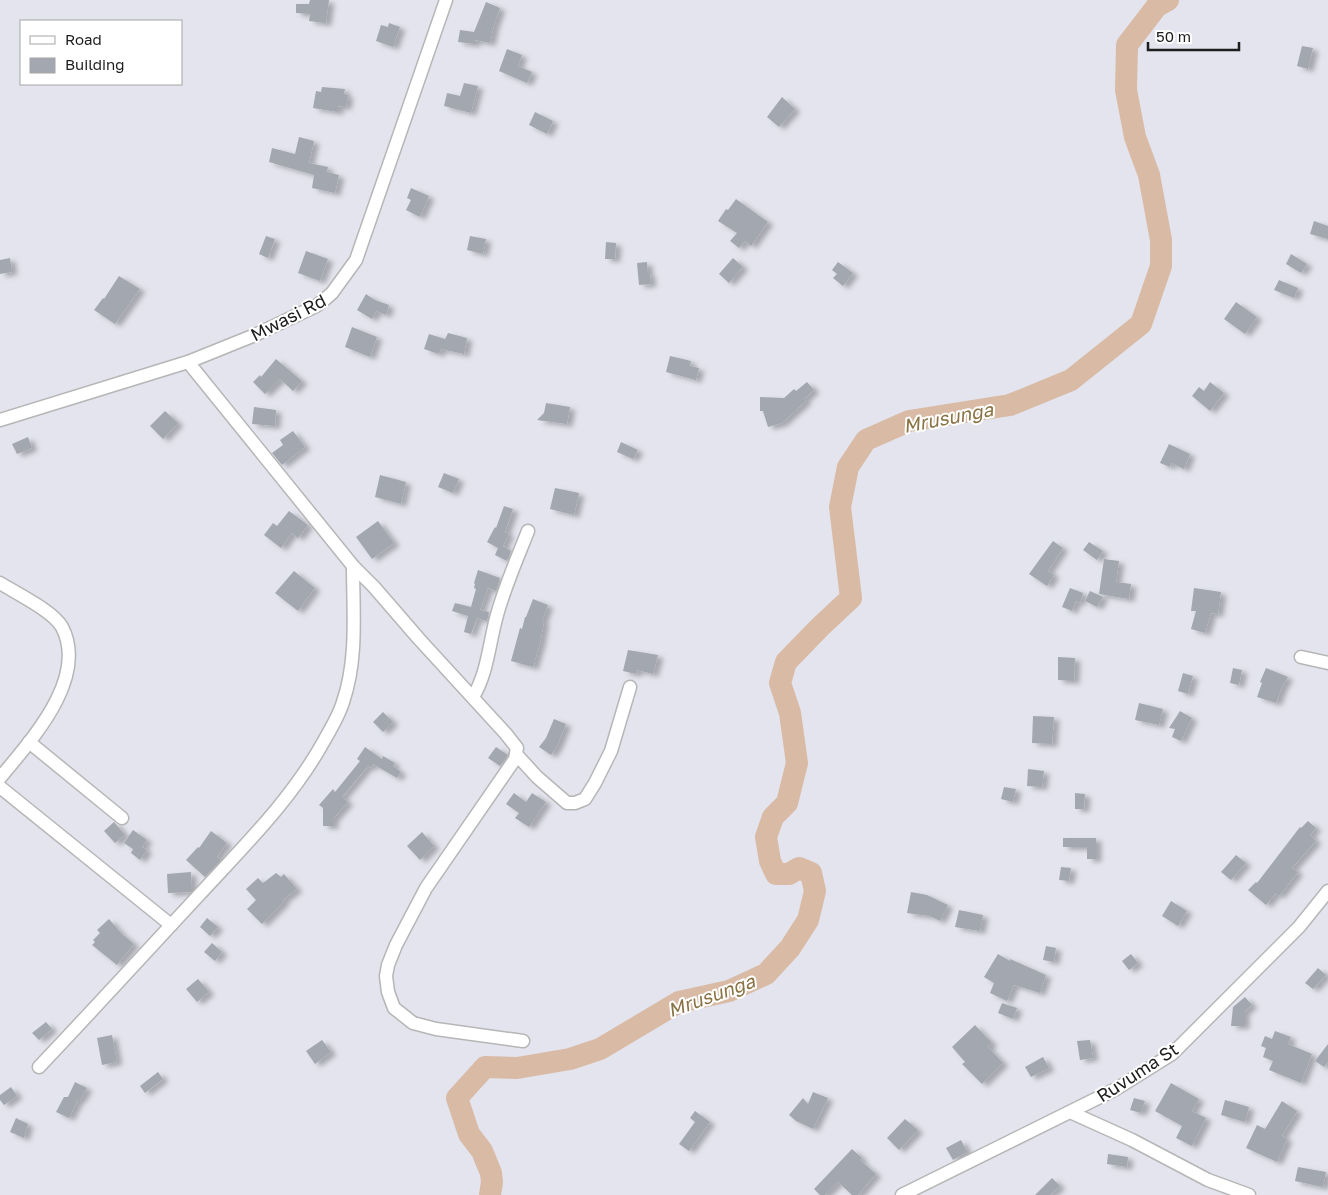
<svg xmlns="http://www.w3.org/2000/svg" width="1328" height="1195" font-family="'Golos Text',sans-serif">
<style>
.lines{fill:none;stroke-linecap:round;stroke-linejoin:round}
.river{stroke:#d9baa5;stroke-width:22}
.building{fill:#a3a7af;filter:url(#shadow)}
.minor-casing{stroke:#b6b6b6;stroke-width:15}
.minor{stroke:#fff;stroke-width:12}
.labels{text-anchor:middle;dominant-baseline:central;stroke-width:4;stroke-linejoin:round;paint-order:stroke}
.street-label{font-size:18px;fill:#1d1d1d;stroke:#fff}
.water-label{font-size:19px;font-style:italic;fill:#897243;stroke:#fff}
</style>
<defs>
<filter id="shadow"><feDropShadow dx="5.5" dy="3" stdDeviation="2.5" flood-color="#0004"/></filter>
</defs>
<rect width="100%" height="100%" fill="#e3e4ed"/>
<g class="lines">
<polyline class="river" points="490,1195 492,1182 491,1173 482,1151 469,1134 457,1098 485,1067 517,1068 570,1059 600,1049 679,1002 729,991 766,974 790,948 808,920 815,891 811,873 799,868 789,874 776,874 770,861 766,837 773,817 787,803 797,763 790,713 780,683 786,662 820,627 851,598 840,507 848,467 866,440 909,421 1010,405 1071,380 1141,324 1161,266 1161,240 1149,175 1135,137 1126,90 1127,45 1157,6 1168,0"/>
</g>
<g class="building">
<polygon points="310,0 329,0 326,23 309,21 310,14 296,13 296,4 309,4"/>
<polygon points="486,2 500,8 494,25 490,43 475,40 475,44 458,42 460,30 474,32"/>
<polygon points="389,23 400,27 393,47 376,41 381,25 388,27"/>
<polygon points="1302,46 1313,48 1308,69 1297,66"/>
<polygon points="507,49 522,55 518,66 532,72 527,83 499,71"/>
<polygon points="464,83 478,86 471,113 444,106 447,93 460,96"/>
<polygon points="322,87 345,89 344,94 348,95 346,107 338,106 338,112 313,108 316,91 321,92"/>
<polygon points="782,97 795,109 779,127 767,117"/>
<polygon points="535,112 553,121 547,134 529,125"/>
<polygon points="299,137 314,141 309,163 328,167 327,172 339,175 335,193 312,188 314,175 269,162 272,148 295,154"/>
<polygon points="411,188 429,196 420,217 406,210 411,200 407,198"/>
<polygon points="736,199 768,222 751,246 745,241 739,248 730,241 737,233 718,221 726,209 728,210"/>
<polygon points="1314,221 1328,226 1328,239 1310,234"/>
<polygon points="266,236 275,239 268,258 259,254"/>
<polygon points="470,236 486,239 483,254 467,250"/>
<polygon points="606,242 616,243 615,259 605,259"/>
<polygon points="306,251 328,259 320,281 298,273"/>
<polygon points="1291,254 1307,264 1301,273 1286,264"/>
<polygon points="10,258 12,272 0,274 0,260"/>
<polygon points="733,258 743,267 729,283 719,274"/>
<polygon points="647,262 648,274 650,274 651,284 639,285 637,263"/>
<polygon points="838,262 853,273 843,286 833,278 837,274 832,270"/>
<polygon points="119,276 140,289 115,324 94,310 103,298 104,299"/>
<polygon points="1279,280 1298,288 1294,298 1274,290"/>
<polygon points="366,294 375,300 389,305 386,315 376,311 372,319 357,310"/>
<polygon points="1236,302 1257,317 1245,334 1224,319"/>
<polygon points="352,327 377,337 370,357 345,347"/>
<polygon points="448,333 467,338 464,354 441,349 439,354 424,349 429,334 445,339"/>
<polygon points="670,356 691,361 690,366 699,368 696,380 666,372"/>
<polygon points="276,359 302,381 293,391 280,379 265,394 253,382 260,375 261,377"/>
<polygon points="807,382 814,390 804,399 806,401 782,423 768,427 763,411 760,411 760,397 784,398 794,389 796,391"/>
<polygon points="1210,382 1224,393 1210,411 1192,396 1199,387 1204,391"/>
<polygon points="546,403 570,407 567,424 537,420 544,413"/>
<polygon points="254,407 276,410 275,426 252,424"/>
<polygon points="165,411 178,423 163,439 150,426"/>
<polygon points="293,431 305,447 282,465 272,453 283,445 280,440"/>
<polygon points="28,437 32,448 17,454 12,444"/>
<polygon points="621,442 638,450 633,459 617,452"/>
<polygon points="1169,444 1190,454 1184,469 1171,463 1170,467 1160,463"/>
<polygon points="444,473 459,479 453,493 438,487"/>
<polygon points="380,475 406,482 401,504 375,497"/>
<polygon points="555,488 579,493 574,515 550,509"/>
<polygon points="504,506 513,509 505,532 509,534 503,546 511,551 507,561 495,555 498,548 487,542 495,527 496,528"/>
<polygon points="289,511 308,525 298,538 292,533 281,548 264,535 273,523 277,526"/>
<polygon points="378,521 394,543 372,559 356,537"/>
<polygon points="1053,541 1063,548 1048,571 1054,575 1047,586 1029,574"/>
<polygon points="1089,542 1103,551 1097,560 1083,550"/>
<polygon points="1104,559 1119,561 1116,582 1131,584 1129,599 1099,594"/>
<polygon points="478,570 500,578 496,591 488,588 480,610 489,612 487,621 477,618 471,634 464,632 468,616 452,611 455,603 471,607 476,589 474,588 475,584 474,583"/>
<polygon points="294,571 315,588 298,611 275,593"/>
<polygon points="1070,588 1083,593 1080,603 1076,601 1072,611 1062,607"/>
<polygon points="1194,588 1221,592 1218,614 1211,613 1205,633 1191,629 1196,611 1191,611"/>
<polygon points="1090,591 1103,597 1097,607 1085,601"/>
<polygon points="533,599 548,605 542,621 544,621 540,643 533,667 511,661 520,628 522,629 525,617 526,617"/>
<polygon points="628,650 658,655 653,674 637,670 636,674 623,671"/>
<polygon points="1058,657 1075,658 1074,681 1058,680"/>
<polygon points="1233,668 1242,670 1239,685 1230,683"/>
<polygon points="1266,668 1288,677 1282,687 1276,703 1257,697 1262,683 1260,682"/>
<polygon points="1183,673 1193,676 1188,694 1178,691"/>
<polygon points="1139,703 1163,709 1159,725 1135,720"/>
<polygon points="1180,711 1192,718 1181,741 1172,737 1175,729 1169,728"/>
<polygon points="383,712 393,722 383,732 373,722"/>
<polygon points="1033,716 1054,717 1052,744 1032,743"/>
<polygon points="554,719 566,724 557,746 551,755 539,747 546,738"/>
<polygon points="365,747 382,759 383,756 395,763 393,766 401,772 397,778 373,764 371,768 368,766 342,797 348,802 333,819 333,826 323,826 323,808 319,805 333,789 335,792 360,761 357,759"/>
<polygon points="496,747 508,755 500,766 488,758"/>
<polygon points="1028,769 1044,771 1042,787 1027,786"/>
<polygon points="1004,787 1016,789 1013,802 1001,799"/>
<polygon points="514,793 526,802 532,793 546,802 529,827 515,818 519,813 506,804"/>
<polygon points="1075,793 1085,794 1084,809 1075,809"/>
<polygon points="1308,821 1316,828 1310,835 1316,841 1292,868 1298,872 1279,896 1276,893 1266,905 1248,890 1256,882 1257,883 1300,827 1301,828"/>
<polygon points="114,822 125,835 115,843 104,831"/>
<polygon points="133,830 147,840 142,847 147,850 140,860 131,853 133,849 124,843"/>
<polygon points="211,831 227,843 217,857 221,860 205,877 186,860 198,847 199,848"/>
<polygon points="422,832 434,846 420,860 407,846"/>
<polygon points="1063,838 1096,838 1096,859 1087,859 1087,847 1063,847"/>
<polygon points="1236,855 1246,863 1231,880 1221,872"/>
<polygon points="1061,867 1071,868 1069,881 1059,880"/>
<polygon points="191,872 192,891 191,892 168,893 167,874"/>
<polygon points="276,873 281,877 284,874 297,889 283,900 284,902 262,924 247,909 256,900 246,889 258,878 263,883"/>
<polygon points="911,892 927,895 948,905 940,921 930,916 907,913"/>
<polygon points="1171,901 1187,911 1178,926 1162,916"/>
<polygon points="959,910 983,915 980,931 955,927"/>
<polygon points="207,918 218,927 210,936 200,927"/>
<polygon points="109,919 121,933 134,944 117,965 92,945 95,942 93,940 100,933 97,930"/>
<polygon points="212,943 222,952 215,961 204,952"/>
<polygon points="1046,946 1056,948 1054,962 1043,960"/>
<polygon points="998,954 1010,961 1010,959 1046,975 1040,993 1014,985 1007,1001 990,993 994,983 984,977"/>
<polygon points="1131,954 1138,963 1129,970 1122,961"/>
<polygon points="1318,968 1326,975 1313,989 1305,983"/>
<polygon points="198,979 209,992 197,1002 186,989"/>
<polygon points="1245,997 1252,1005 1244,1012 1244,1026 1231,1026 1233,1007"/>
<polygon points="1002,1003 1017,1008 1013,1019 998,1013"/>
<polygon points="46,1022 52,1029 39,1040 32,1033"/>
<polygon points="975,1025 992,1043 988,1047 1003,1063 982,1084 962,1064 965,1062 952,1047"/>
<polygon points="1275,1031 1291,1037 1288,1044 1312,1054 1301,1083 1269,1070 1273,1061 1263,1057 1266,1048 1261,1046 1265,1036 1272,1039"/>
<polygon points="112,1035 117,1062 102,1065 97,1038"/>
<polygon points="322,1040 331,1052 315,1064 306,1051"/>
<polygon points="1090,1040 1093,1058 1080,1060 1077,1041"/>
<polygon points="1328,1044 1328,1062 1324,1067 1315,1061"/>
<polygon points="1043,1057 1049,1068 1031,1077 1025,1067"/>
<polygon points="158,1072 163,1079 145,1093 140,1086"/>
<polygon points="75,1082 87,1088 80,1100 78,1100 69,1118 56,1112 64,1097 68,1097"/>
<polygon points="1171,1083 1199,1099 1192,1111 1206,1118 1192,1146 1176,1138 1182,1126 1155,1111"/>
<polygon points="11,1087 17,1096 4,1105 0,1100 0,1095"/>
<polygon points="813,1092 828,1098 813,1129 796,1121 789,1115 803,1098 808,1104"/>
<polygon points="1134,1098 1145,1101 1141,1113 1130,1110"/>
<polygon points="1225,1100 1249,1107 1245,1122 1221,1115"/>
<polygon points="1282,1101 1297,1111 1282,1136 1287,1139 1277,1162 1246,1148 1257,1125 1265,1129"/>
<polygon points="695,1111 710,1122 689,1151 679,1144 695,1122 690,1118"/>
<polygon points="16,1118 28,1124 24,1138 10,1132"/>
<polygon points="905,1119 918,1130 899,1150 887,1138"/>
<polygon points="961,1140 967,1152 953,1160 946,1148"/>
<polygon points="852,1149 862,1158 860,1160 876,1174 858,1195 852,1195 838,1182 825,1195 820,1195 814,1189"/>
<polygon points="1108,1154 1128,1157 1127,1167 1107,1164"/>
<polygon points="1298,1167 1326,1172 1323,1187 1295,1181"/>
<polygon points="1052,1178 1060,1186 1050,1195 1035,1195"/>
</g>
<g class="lines">
<defs>
<g id="minor">
<polyline points="188,362 353,566 374,587 419,639 506,734 517,748 515,759 426,888 396,945 388,965 386,976 388,992 394,1008 413,1023 436,1029 523,1041"/>
<polyline points="0,420 188,362 255,335 316,306 324,300 332,293 356,260 446,0"/>
<path d="M0,583c16,10 53,28 62,44 27,52 -32,114 -62,151"/>
<polyline points="1301,657 1328,663"/>
<path d="M473,697c15,-25 16,-54 24,-82 8,-29 20,-56 31,-84"/>
<polyline points="29,742 122,818"/>
<polyline points="516,754 537,777 567,803 575,803 585,799 595,783 611,751 630,687"/>
<polyline points="0,787 171,925"/>
<path d="M39,1067c54,-57 107,-115 160,-172 45,-49 94,-97 126,-156 7,-12 14,-24 18,-37 15,-44 10,-91 10,-136"/>
<polyline points="1070,1112 1132,1140 1208,1180 1249,1195"/>
<polyline points="902,1195 1116,1089 1172,1054 1299,927 1328,891"/>
</g>
</defs>
<use href="#minor" class="minor-casing"/>
<use href="#minor" class="minor"/>
</g>
<g class="labels">
<g class="street-label">
<text transform="translate(288 317) rotate(-27)">Mwasi Rd</text>
<text transform="translate(1137 1072) rotate(-33)">Ruvuma St</text>
</g>
<g class="water-label">
<text transform="translate(948 417) rotate(-11)">Mrusunga</text>
<text transform="translate(711 995) rotate(-20)">Mrusunga</text>
</g>
</g>
<rect x="20" y="20" width="162" height="65" fill="#ffffff" stroke="#a5a5a5"/>
<rect x="30" y="36" width="25" height="8" fill="#ffffff" stroke="#a5a5a5"/>
<text x="65" y="45" font-size="15" fill="#1d1d1d">Road</text>
<rect x="30" y="58" width="25" height="15" fill="#a3a7af" stroke="#a5a5a5"/>
<text x="65" y="70" font-size="15" fill="#1d1d1d">Building</text>
<path d="M1148 42v8h91v-8" fill="none" stroke="#1d1d1d" stroke-width="2.5"/>
<text x="1156" y="42" font-size="15" fill="#1d1d1d" stroke="#ffffff" stroke-width="4" paint-order="stroke">50 m</text>
</svg>
